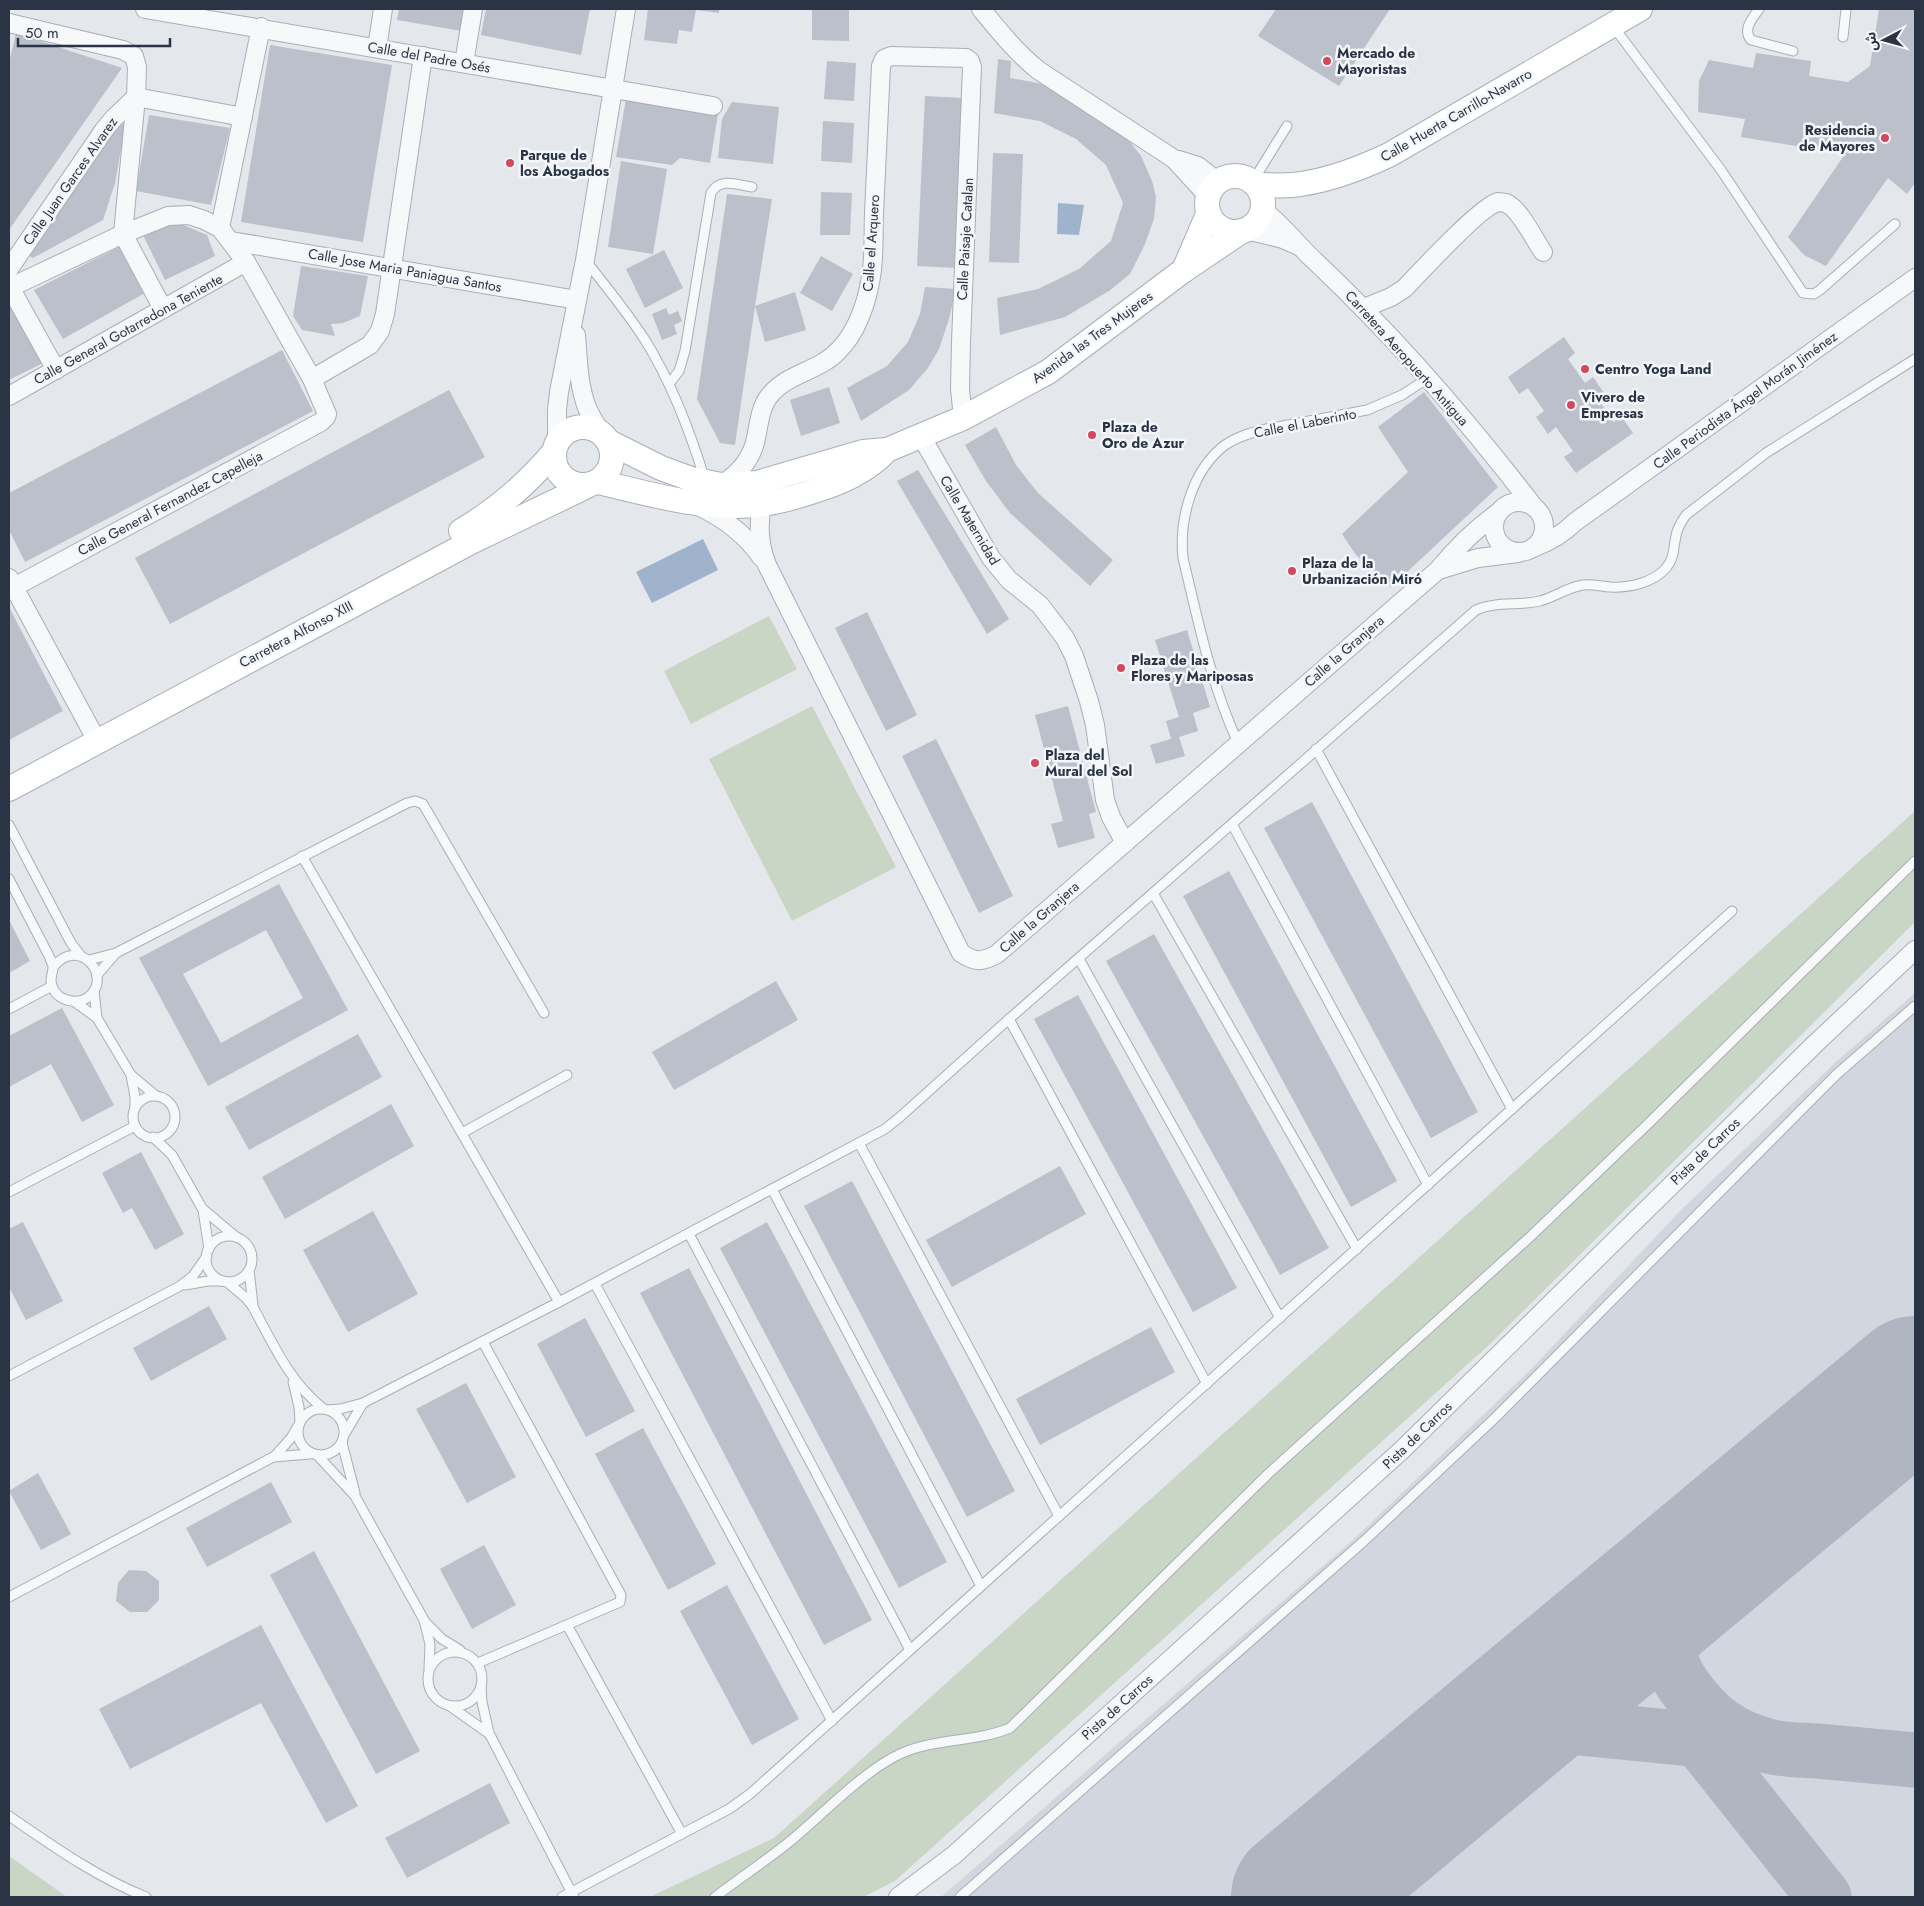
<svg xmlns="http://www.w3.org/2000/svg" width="1924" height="1906" font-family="Jost,'Noto Sans Arabic',sans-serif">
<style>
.built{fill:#d2d6de}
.green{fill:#c9d6c5}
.water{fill:#9fb4cc}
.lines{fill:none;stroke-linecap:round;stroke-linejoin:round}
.taxiway{stroke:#b0b6c1;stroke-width:55}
.runway{stroke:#b0b6c1;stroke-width:138}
.building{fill:#bbc0ca;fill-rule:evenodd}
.lane-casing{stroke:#a9aeb7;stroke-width:11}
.street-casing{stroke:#a9aeb7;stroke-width:20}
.secondary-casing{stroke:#a9aeb7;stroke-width:26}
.lane{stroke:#f7f8fa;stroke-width:9}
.street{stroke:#f7f8fa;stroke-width:18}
.secondary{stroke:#fff;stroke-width:24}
.poi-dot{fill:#d1495b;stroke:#f4f6f9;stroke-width:2}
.labels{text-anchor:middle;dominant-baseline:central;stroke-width:5;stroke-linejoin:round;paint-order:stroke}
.poi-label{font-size:14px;font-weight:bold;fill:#2b3445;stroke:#f4f6f9;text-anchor:start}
.street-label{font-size:14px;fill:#2b3445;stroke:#f4f6f9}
</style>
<rect width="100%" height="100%" fill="#e4e7ec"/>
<polygon class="built" points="1915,993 1915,1897 941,1897 1353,1540 1534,1366 1680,1211 1837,1061"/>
<g class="green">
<polygon points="769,616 797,669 691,724 664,671"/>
<polygon points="812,706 896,867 792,921 709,759"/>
<polygon points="1915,811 1915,922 1490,1344 895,1881 863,1897 650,1897 774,1838"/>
<polygon points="9,1856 67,1897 9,1897"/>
</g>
<g class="water">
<polygon points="1058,203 1084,205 1079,235 1057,234"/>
<polygon points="703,539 718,570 652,603 636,572"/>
</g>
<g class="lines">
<g class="taxiway">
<path d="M1705,1560c-17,23 -34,47 -36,77 -2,19 5,35 15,49 23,33 48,52 88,61 14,3 31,3 45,4 33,3 66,6 98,9"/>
<polyline points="1699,1740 1824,1897"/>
<polyline points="1481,1747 1520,1732 1569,1727 1751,1745"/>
<polyline points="1354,1897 1353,1873 1363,1845"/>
</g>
<polyline class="runway" points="1300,1897 1915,1385"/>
</g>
<g class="building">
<polygon points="399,9 466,9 462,31 397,20"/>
<polygon points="486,9 590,9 581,55 481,35"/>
<polygon points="648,9 719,9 719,13 696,10 692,32 679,30 677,44 644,40"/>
<polygon points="812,9 849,9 849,41 812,40"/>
<polygon points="1276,9 1390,9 1339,86 1258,36"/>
<polygon points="1879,9 1915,9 1915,183 1907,194 1888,178 1826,266 1804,255 1788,237 1845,154 1741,137 1745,119 1698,112 1699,81 1709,60 1753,68 1756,53 1811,61 1809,76 1848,82 1870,66"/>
<polygon points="16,33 122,68 9,230 9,63"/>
<polygon points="270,45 392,65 363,242 241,222"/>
<polygon points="998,59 1011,61 1010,78 1038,83 1060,90 1123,133 1141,156 1152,181 1156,197 1154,219 1145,244 1130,274 1109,291 1065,317 1000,335 997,298 1038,289 1079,269 1111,241 1123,203 1106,165 1076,139 1040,121 994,113"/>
<polygon points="827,61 856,63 854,101 824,99"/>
<polygon points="627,93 701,105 718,114 710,163 680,158 672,165 616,157"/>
<polygon points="925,96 964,98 956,268 917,266"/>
<polygon points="732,102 779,107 773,164 718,158 722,119"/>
<polygon points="149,115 230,128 211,205 136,191"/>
<polygon points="823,121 854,123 852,163 821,161"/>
<polygon points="121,122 125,127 115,183 103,220 33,258 24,252 109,135"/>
<polygon points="993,153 1023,154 1019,263 989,262"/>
<polygon points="621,161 667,169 653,254 608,247"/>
<polygon points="821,192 852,193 850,235 820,235"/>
<polygon points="727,194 772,199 755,306 795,292 806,330 765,342 755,306 735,445 720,443 697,399"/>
<polygon points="169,219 207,235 215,256 165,280 142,233"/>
<polygon points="119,247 145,293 63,339 34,290"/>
<polygon points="664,250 683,288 645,308 626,269"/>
<polygon points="821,256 853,274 832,311 800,293"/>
<polygon points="301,266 368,276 360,316 343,323 331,324 335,336 302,330 293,316"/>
<polygon points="925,287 956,289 949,319 939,349 928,368 909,390 861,421 847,388 887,366 908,342 920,314"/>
<polygon points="14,305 43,363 9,380 9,307"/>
<polygon points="666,308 669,315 678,311 682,321 674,325 677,334 662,340 652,314"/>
<polygon points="1564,337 1575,353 1568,359 1585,383 1593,377 1604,393 1597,398 1614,422 1621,416 1633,433 1576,473 1564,457 1573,451 1556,427 1548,434 1536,417 1544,411 1528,388 1519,394 1508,377"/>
<polygon points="282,350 313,411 25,562 9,530 9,493"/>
<polygon points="829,387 840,423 801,436 790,400"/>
<polygon points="449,390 485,457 170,624 135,558"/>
<polygon points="1424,392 1498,487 1391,587 1356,555 1342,534 1408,472 1378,427"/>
<polygon points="996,427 1016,465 1038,493 1113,560 1090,586 1010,513 986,481 965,445"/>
<polygon points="918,470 1009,619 987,634 897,481"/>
<polygon points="9,607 63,711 9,740"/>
<polygon points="867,612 917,715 886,731 835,628"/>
<polygon points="1187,630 1210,707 1193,713 1198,731 1179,737 1185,756 1156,764 1150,745 1171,739 1166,721 1179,717 1155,640"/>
<polygon points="1068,706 1096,812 1089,814 1095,838 1058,848 1051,824 1063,821 1035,715"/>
<polygon points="936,739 1013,896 979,913 902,756"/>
<polygon points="1312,802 1478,1112 1431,1138 1264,828"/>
<polygon points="1229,871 1397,1181 1351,1207 1183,896"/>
<path d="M279,884l69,126 -140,76 -69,-128zM266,930l37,68 -82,45 -38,-69z"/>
<polygon points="9,920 30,961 9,973"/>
<polygon points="1154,934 1329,1248 1280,1275 1106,961"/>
<polygon points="776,981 798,1020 674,1090 652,1052"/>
<polygon points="1078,995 1237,1288 1193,1312 1034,1019"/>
<polygon points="62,1008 114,1105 82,1122 51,1064 9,1087 9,1036"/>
<polygon points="358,1034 382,1077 249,1150 225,1107"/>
<polygon points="391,1104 414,1146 285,1219 262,1177"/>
<polygon points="141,1152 184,1234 155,1250 132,1208 123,1213 102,1173"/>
<polygon points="1060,1166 1086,1214 952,1287 926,1240"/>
<polygon points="852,1181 1015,1491 967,1517 804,1206"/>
<polygon points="373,1211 418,1294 348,1332 303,1250"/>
<polygon points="23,1222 63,1301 26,1320 9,1287 9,1229"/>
<polygon points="767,1222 947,1562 899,1588 720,1248"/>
<polygon points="689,1268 872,1620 824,1645 640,1293"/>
<polygon points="209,1306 227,1339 151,1381 133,1348"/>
<polygon points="585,1318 635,1411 586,1437 537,1344"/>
<polygon points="1151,1327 1175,1372 1040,1445 1016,1399"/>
<polygon points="466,1383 516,1477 467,1503 416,1409"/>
<polygon points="643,1428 716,1564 668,1590 595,1454"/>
<polygon points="38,1473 71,1534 41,1550 9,1491"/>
<polygon points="271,1482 292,1522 207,1567 186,1528"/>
<polygon points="484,1545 516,1605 472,1629 440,1569"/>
<polygon points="314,1551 420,1751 376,1774 270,1575"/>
<polygon points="129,1570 146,1571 159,1581 159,1600 147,1612 130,1612 116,1601 118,1583"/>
<polygon points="727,1585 799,1719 752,1745 680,1611"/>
<polygon points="261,1625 358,1806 326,1823 261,1703 130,1769 99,1709"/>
<polygon points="490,1783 510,1823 407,1878 385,1838"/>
</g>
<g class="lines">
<defs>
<g id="lane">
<path d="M1759,9c-6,9 -17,20 -8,31l42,11"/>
<polyline points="1613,26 1721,170 1803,293 1814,294 1820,290 1895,224"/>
<polyline points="1843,37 1846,9"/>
<polyline points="1253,181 1287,126"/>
<path d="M585,260c21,26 42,52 60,80 27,43 45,91 60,140"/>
<path d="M669,384l10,-13 6,-20 26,-158c9,-16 26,-8 41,-6"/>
<path d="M1238,743c-27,-59 -40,-122 -55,-185 -4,-39 9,-88 42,-113 11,-8 23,-11 36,-15l106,-20 35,-15 26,-17"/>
<polyline points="1316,749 1512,1109"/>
<polyline points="1232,824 1428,1185"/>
<polyline points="9,825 71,943 81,956"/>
<polyline points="302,856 559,1302"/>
<path d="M9,879l40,77c1,3 4,8 4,11 0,7 -4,12 -1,19 3,9 11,14 20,15 5,1 10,0 15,-3 28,-19 -7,-64 -34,-31"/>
<polyline points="1153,893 1357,1249"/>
<polyline points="1079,959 1280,1318"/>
<polyline points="89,960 116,953 407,803 415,801 423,804 544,1013"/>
<polyline points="97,975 116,953"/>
<polyline points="94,991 97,1018 131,1075 156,1096"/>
<polyline points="75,1002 97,1018"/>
<polyline points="9,1009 52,986"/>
<polyline points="1009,1019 1207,1384"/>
<polyline points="131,1075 135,1097 135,1108"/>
<circle cx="154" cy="1117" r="21"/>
<polyline points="462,1133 567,1075"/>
<polyline points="153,1137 172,1155 203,1210 209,1249"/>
<polyline points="859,1143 1059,1516"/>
<polyline points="772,1189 981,1586"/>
<polyline points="9,1192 135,1126"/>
<polyline points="204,1210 236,1237"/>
<polyline points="689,1234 910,1650"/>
<circle cx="229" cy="1259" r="23"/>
<polyline points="249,1270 253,1305"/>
<path d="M227,1282l19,16 7,9c20,37 37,76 71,102"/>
<polyline points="595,1284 832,1721"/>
<polyline points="185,1285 208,1281 222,1281"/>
<polyline points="9,1376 180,1286 193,1276 207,1256"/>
<polyline points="293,1382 299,1407 300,1422"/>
<circle cx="321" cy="1432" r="23"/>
<path d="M328,1410l12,-1 23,-6 196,-101 326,-173 15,-12 109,-98 467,-409c20,-9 43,-4 64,-9 15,-4 28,-14 43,-16 9,-1 17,1 27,2 19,1 43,-4 56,-19 9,-10 7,-21 10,-32 1,-8 5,-14 10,-21l80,-62 149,-94"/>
<polyline points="344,1435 363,1403"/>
<polyline points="342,1443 355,1493"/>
<polyline points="318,1456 355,1496 424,1620 430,1644 429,1669"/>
<polyline points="274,1457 291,1438 298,1426"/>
<polyline points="9,1597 273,1457 310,1454"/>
<polyline points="426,1623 442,1639 460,1650"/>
<polyline points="567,1625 682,1834"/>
<circle cx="455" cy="1679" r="27"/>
<polyline points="478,1663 620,1602 621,1595 483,1342"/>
<polyline points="481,1686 482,1702 489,1733 574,1897"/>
<polyline points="450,1706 488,1733"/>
<path d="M9,1816c44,30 87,61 137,81"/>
<polyline points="562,1897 729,1809 750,1794 1732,911"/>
<path d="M715,1897c26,-20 54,-38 79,-59 32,-27 72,-69 108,-85 35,-15 74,-11 108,-25l258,-254 263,-238 121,-116 263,-259"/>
<polyline points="960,1897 1364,1541 1496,1417 1837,1074 1915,1006"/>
</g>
<g id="street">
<polyline points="145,9 713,106"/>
<path d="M981,9c18,22 35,43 57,61l136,89 33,36"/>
<polyline points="9,23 123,50 134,56 137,67 136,97 123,234 163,309"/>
<polyline points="377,48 383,9"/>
<polyline points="464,63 473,9"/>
<polyline points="136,97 243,117"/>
<polyline points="1179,160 1198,166 1217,181"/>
<path d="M1263,210c21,16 35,36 54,53 79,75 151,158 217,244"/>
<polyline points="220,228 261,27"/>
<polyline points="1246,230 1283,239 1299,246"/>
<polyline points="231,241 577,300"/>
<polyline points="9,269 104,130 113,119 136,97"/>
<polyline points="10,287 56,370"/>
<polyline points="9,288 123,234 168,216 189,215 204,220 220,228 246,262 312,379 327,414 326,417 321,422 14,587"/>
<path d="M1364,308l27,-11 14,-9c15,-16 76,-82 93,-86 2,0 7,1 8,1 14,6 28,36 37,49"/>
<path d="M576,335c2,24 2,47 10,70 3,9 10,19 15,28"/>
<polyline points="312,379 370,345 380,331 385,314 423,56"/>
<polyline points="9,396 246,262"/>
<polyline points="921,436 991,558 1009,580 1040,605 1065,638 1074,656 1089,701 1095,725 1105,800 1111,817 1125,843"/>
<polyline points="557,443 557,410 559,392 585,260 626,9"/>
<path d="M721,485c17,-11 31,-25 35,-47 3,-14 4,-31 14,-43 18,-22 50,-24 69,-45 17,-17 27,-45 31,-68 5,-22 3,-46 4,-69 2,-49 5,-98 7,-147l3,-7 7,-3 75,2 4,3 2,6 -11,275 -1,47 3,29"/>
<circle cx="1519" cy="527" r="25"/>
<path d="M762,504c-4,22 -3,40 5,61l194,388c15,10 21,9 36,1l441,-384c19,-23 37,-41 61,-58"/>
<path d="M698,506c26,12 48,29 64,52"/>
<path d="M1535,547c16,-6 28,-13 40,-25l340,-244"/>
<polyline points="1439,570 1478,558 1518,553"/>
<polyline points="9,578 97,741"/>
<polyline points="898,1897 954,1855 1403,1449 1816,1043 1915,950"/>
</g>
<g id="secondary">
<circle cx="1235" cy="204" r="28"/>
<path d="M1257,185c11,0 23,1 35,0 34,-3 67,-16 97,-30l251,-146"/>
<polyline points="1184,270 1208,214"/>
<circle cx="583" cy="456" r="29"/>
<polyline points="609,442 661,468 691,479 721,485 757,483 863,452 887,450 963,418 1048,372 1184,270 1242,231"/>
<path d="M598,482c53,12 110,30 165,22 21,-3 43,-10 63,-17 23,-8 44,-19 61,-37"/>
<path d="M461,531c36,-21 66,-47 93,-79"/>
<polyline points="9,789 471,542 587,486"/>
</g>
</defs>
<use href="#lane" class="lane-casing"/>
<use href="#street" class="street-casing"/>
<use href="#secondary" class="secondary-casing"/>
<use href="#lane" class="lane"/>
<use href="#street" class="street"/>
<use href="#secondary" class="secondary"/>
</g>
<g class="poi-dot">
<circle cx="1327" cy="61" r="5"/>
<circle cx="1885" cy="138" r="5"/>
<circle cx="510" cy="163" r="5"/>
<circle cx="1585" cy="369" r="5"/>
<circle cx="1571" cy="405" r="5"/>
<circle cx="1092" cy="435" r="5"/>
<circle cx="1292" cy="571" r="5"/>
<circle cx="1121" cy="668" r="5"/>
<circle cx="1035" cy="763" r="5"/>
</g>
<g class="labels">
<g class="poi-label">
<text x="1337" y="53">Mercado de<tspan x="1337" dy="16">Mayoristas</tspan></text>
<text x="1875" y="130" text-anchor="end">Residencia<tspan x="1875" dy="16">de Mayores</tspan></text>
<text x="520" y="155">Parque de<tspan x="520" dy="16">los Abogados</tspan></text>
<text x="1595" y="369">Centro Yoga Land</text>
<text x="1581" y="397">Vivero de<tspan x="1581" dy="16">Empresas</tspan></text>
<text x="1102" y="427">Plaza de<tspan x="1102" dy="16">Oro de Azur</tspan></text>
<text x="1302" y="563">Plaza de la<tspan x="1302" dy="16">Urbanización Miró</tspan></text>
<text x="1131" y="660">Plaza de las<tspan x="1131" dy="16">Flores y Mariposas</tspan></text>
<text x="1045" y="755">Plaza del<tspan x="1045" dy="16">Mural del Sol</tspan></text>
</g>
<g class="street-label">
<text transform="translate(429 57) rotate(10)">Calle del Padre Osés</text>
<text transform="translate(1456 115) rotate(-30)">Calle Huerta Carrillo-Navarro</text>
<text transform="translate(70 181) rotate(-55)">Calle Juan Garces Alvarez</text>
<text transform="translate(965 239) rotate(-87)">Calle Paisaje Catalan</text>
<text transform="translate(871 243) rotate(-86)">Calle el Arquero</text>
<text transform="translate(405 270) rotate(10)">Calle Jose Maria Paniagua Santos</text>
<text transform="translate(128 329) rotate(-29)">Calle General Gotarredona Teniente</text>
<text transform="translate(1092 337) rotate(-36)">Avenida las Tres Mujeres</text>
<text transform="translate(1407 358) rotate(48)">Carretera Aeropuerto Antigua</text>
<text transform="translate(1745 400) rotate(-36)">Calle Periodista Ángel Morán Jiménez</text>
<text transform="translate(1305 423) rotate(-11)">Calle el Laberinto</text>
<text transform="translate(170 503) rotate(-28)">Calle General Fernandez Capelleja</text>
<text transform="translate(970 520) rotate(59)">Calle Maternidad</text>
<text transform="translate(296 634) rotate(-28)">Carretera Alfonso XIII</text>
<text transform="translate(1344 651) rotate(-41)">Calle la Granjera</text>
<text transform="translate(1039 917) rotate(-41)">Calle la Granjera</text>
<text transform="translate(1705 1151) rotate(-44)">Pista de Carros</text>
<text transform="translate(1417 1435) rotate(-44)">Pista de Carros</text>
<text transform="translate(1117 1707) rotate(-42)">Pista de Carros</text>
</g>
</g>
<rect width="1924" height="1906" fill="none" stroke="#2b3445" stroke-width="20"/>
<g transform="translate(1884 40) rotate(264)" stroke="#f4f6f9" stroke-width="4" paint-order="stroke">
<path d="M0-4L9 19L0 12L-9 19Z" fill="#2b3445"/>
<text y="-8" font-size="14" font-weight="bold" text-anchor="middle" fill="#2b3445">ش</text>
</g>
<path d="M18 38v8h152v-8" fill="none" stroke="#2b3445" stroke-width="2.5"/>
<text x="25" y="38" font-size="15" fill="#2b3445" stroke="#f4f6f9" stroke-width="4" paint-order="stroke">50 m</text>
</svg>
